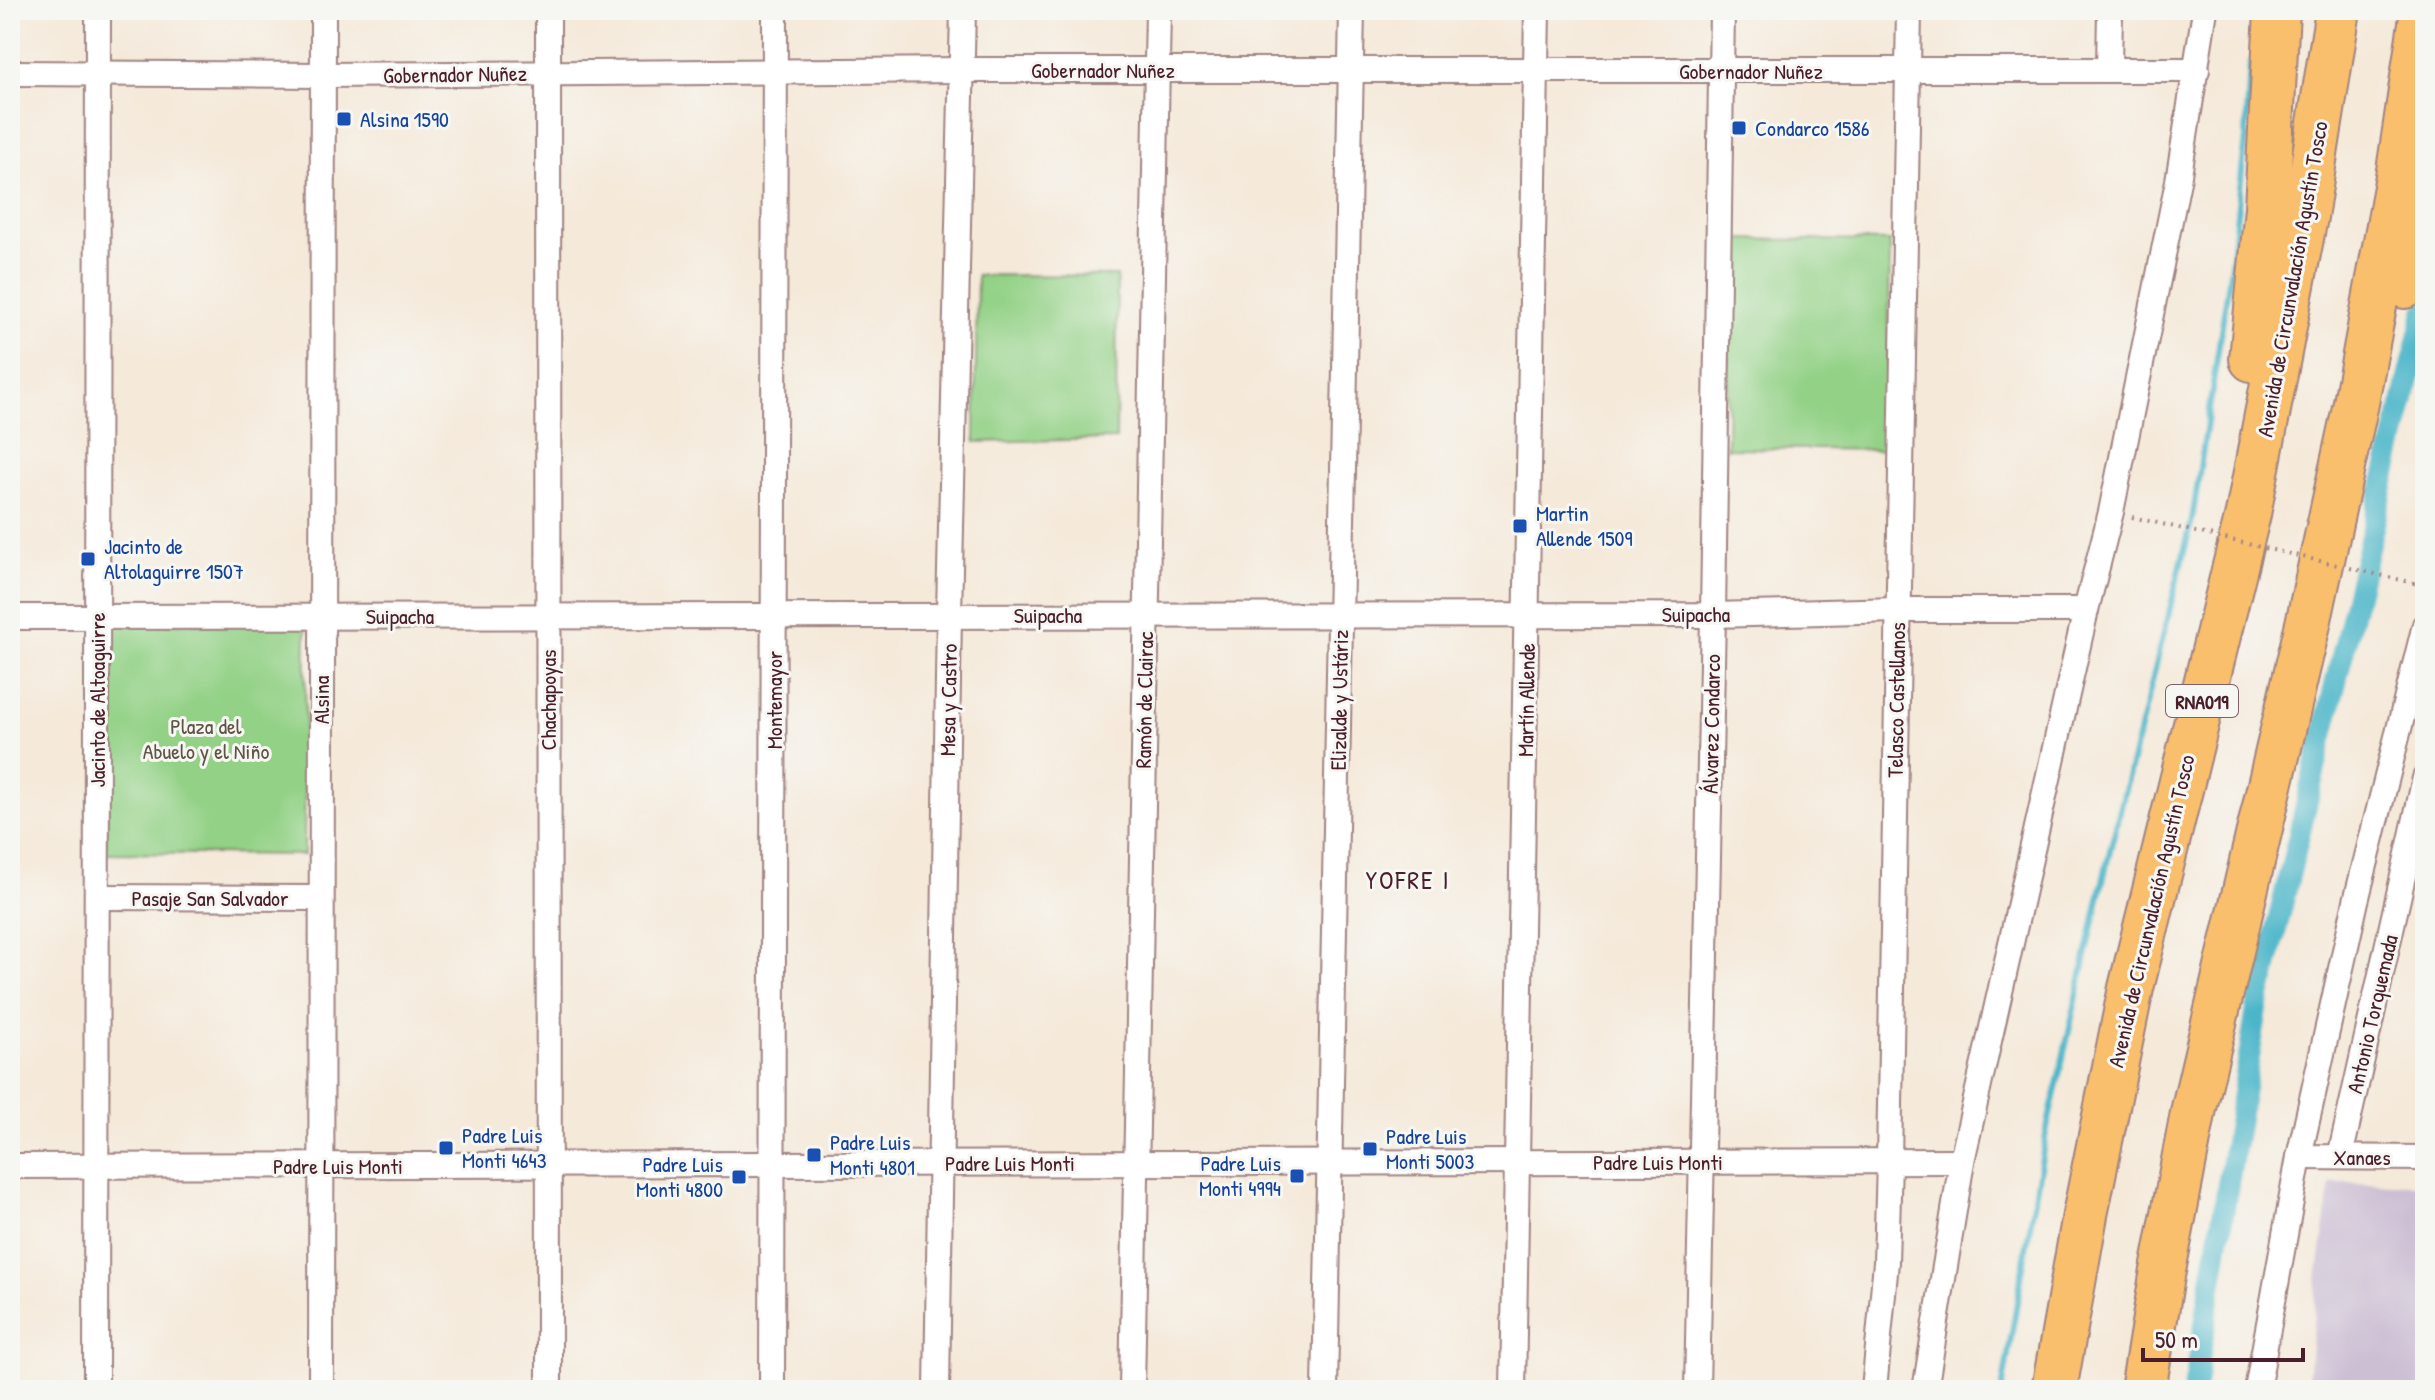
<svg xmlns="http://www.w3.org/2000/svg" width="2435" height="1400" font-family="'Patrick Hand',sans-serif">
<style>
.industrial{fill:#ccbfd4}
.green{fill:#93d186;stroke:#6e7858;stroke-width:2}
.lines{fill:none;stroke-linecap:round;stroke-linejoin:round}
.stream{stroke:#4cb6c9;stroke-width:6}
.canal{stroke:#4cb6c9;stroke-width:22}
.street-casing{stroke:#a08482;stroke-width:28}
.highway-casing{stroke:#a08482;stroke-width:48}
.path{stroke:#a08482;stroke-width:4;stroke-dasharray:2 6;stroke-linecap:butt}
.street{stroke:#fff;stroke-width:24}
.highway{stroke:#f9bf6d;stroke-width:44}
.path-bridge{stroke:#a08482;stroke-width:4;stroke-dasharray:2 6;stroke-linecap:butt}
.transit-dot{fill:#1a4fb4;stroke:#f6f6f2;stroke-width:3}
.labels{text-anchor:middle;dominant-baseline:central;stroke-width:6;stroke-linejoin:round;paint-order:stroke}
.shield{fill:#f6f6f2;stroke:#7e6067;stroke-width:2}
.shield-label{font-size:20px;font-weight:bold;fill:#4a1f2b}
.street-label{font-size:22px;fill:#4a1f2b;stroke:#f6f6f2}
.transit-label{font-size:22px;fill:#164399;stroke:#f6f6f2;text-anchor:start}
.park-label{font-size:22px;fill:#605446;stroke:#f6f6f2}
.quarter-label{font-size:26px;letter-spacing:2px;fill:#4a1f2b;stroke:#f6f6f2}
</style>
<rect width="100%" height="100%" fill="#f6f6f2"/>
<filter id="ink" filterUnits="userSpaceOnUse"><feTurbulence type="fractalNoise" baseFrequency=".0125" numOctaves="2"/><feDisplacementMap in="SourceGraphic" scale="16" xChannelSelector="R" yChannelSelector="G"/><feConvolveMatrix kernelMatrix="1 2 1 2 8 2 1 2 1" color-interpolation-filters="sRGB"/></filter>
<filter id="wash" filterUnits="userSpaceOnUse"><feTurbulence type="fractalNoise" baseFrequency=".006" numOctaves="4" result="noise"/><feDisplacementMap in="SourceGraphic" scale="32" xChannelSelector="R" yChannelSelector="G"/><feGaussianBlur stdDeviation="1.8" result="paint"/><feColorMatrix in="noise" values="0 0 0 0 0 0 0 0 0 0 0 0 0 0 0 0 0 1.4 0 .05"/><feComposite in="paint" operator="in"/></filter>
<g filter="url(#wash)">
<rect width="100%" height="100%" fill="#f5e9d9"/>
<polygon class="industrial" points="2331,1183 2425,1184 2425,1390 2307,1390 2318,1271"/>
<g class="green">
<polygon points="1730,239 1890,241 1887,450 1727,448"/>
<polygon points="977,275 1117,276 1116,439 975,442"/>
<polygon points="108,623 306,625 304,855 106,853"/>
</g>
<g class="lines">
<polyline class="stream" points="2002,1390 2046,1133 2110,850 2192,520 2229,280 2246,138 2250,64"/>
<polyline class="canal" points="2194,1390 2257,1009 2425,312"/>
</g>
</g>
<g filter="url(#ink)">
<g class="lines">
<defs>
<g id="street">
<polyline points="548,10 549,1390"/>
<polyline points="2109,69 2110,10"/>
<polyline points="10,73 324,75 962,70 2197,70"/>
<polyline points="10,617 1713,615 1897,610 2086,610"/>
<polyline points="98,897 321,898"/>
<polyline points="2299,1157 2425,1158"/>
<polyline points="2340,1157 2425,778"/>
<polyline points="10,1166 1962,1161"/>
<polyline points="96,1390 98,10"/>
<polyline points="321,1390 323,10"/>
<polyline points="772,1390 775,10"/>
<polyline points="937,1390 949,614 963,10"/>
<polyline points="1132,1390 1158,10"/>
<polyline points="1325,1390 1352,10"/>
<polyline points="1513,1390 1537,10"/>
<polyline points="1697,1390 1713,615 1722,10"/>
<polyline points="1874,1390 1886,1262 1889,1162 1909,10"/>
<polyline points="1925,1390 1962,1161 2086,610 2111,512 2178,181 2205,10"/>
<polyline points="2257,1390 2299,1157 2356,901 2425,625"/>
</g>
<g id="highway">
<polyline points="2405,286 2425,208"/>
<polyline points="2252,359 2267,208 2277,10"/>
<polyline points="2054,1390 2085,1215 2131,988 2248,514 2305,217 2338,10"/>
<polyline points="2143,1390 2162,1276 2194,1108 2308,624 2356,403 2399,171 2423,10"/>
</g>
</defs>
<use href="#street" class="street-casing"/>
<use href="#highway" class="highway-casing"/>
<polyline class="path" points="2414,583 2425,585"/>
<use href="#street" class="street"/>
<use href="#highway" class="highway"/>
<polyline class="path-bridge" points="2132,517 2414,583"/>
</g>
</g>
<g class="transit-dot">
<rect x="336" y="111" width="16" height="16" rx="4"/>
<rect x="1731" y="120" width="16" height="16" rx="4"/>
<rect x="1512" y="518" width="16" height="16" rx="4"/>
<rect x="80" y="551" width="16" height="16" rx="4"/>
<rect x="438" y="1140" width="16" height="16" rx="4"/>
<rect x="1362" y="1141" width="16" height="16" rx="4"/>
<rect x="806" y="1147" width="16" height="16" rx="4"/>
<rect x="1289" y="1168" width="16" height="16" rx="4"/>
<rect x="731" y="1169" width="16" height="16" rx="4"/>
</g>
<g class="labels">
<rect class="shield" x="2166" y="685" width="72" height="32" rx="6"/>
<g class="shield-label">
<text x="2202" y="701">RNA019</text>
</g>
<g class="street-label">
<text x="1103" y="70">Gobernador Nuñez</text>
<text x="1751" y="71">Gobernador Nuñez</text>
<text transform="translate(455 74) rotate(-1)">Gobernador Nuñez</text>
<text transform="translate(2292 279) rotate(-80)">Avenida de Circunvalación Agustín Tosco</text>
<text x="1696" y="614">Suipacha</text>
<text x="1048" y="615">Suipacha</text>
<text x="400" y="616">Suipacha</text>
<text transform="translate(97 700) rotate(-90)">Jacinto de Altoaguirre</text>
<text transform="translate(321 700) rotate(-90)">Alsina</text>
<text transform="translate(548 700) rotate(-90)">Chachapoyas</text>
<text transform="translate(774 700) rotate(-90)">Montemayor</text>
<text transform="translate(948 700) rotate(-89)">Mesa y Castro</text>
<text transform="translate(1144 700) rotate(-89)">Ramón de Clairac</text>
<text transform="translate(1339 700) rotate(-89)">Elizalde y Ustáriz</text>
<text transform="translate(1526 700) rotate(-89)">Martín Allende</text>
<text transform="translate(1896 700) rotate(-89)">Telasco Castellanos</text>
<text transform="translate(1711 724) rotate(-89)">Álvarez Condarco</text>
<text x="210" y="898">Pasaje San Salvador</text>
<text transform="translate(2151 911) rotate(-77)">Avenida de Circunvalación Agustín Tosco</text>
<text transform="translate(2372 1014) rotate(-77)">Antonio Torquemada</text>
<text x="2362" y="1157">Xanaes</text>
<text x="1658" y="1162">Padre Luis Monti</text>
<text x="1010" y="1163">Padre Luis Monti</text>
<text x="338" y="1166">Padre Luis Monti</text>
</g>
<g class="transit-label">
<text x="360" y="119">Alsina 1590</text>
<text x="1755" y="128">Condarco 1586</text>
<text x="1536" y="513">Martin<tspan x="1536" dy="25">Allende 1509</tspan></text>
<text x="104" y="546">Jacinto de<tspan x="104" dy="25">Altolaguirre 1507</tspan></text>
<text x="462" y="1135">Padre Luis<tspan x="462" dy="25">Monti 4643</tspan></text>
<text x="1386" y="1136">Padre Luis<tspan x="1386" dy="25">Monti 5003</tspan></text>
<text x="830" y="1142">Padre Luis<tspan x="830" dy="25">Monti 4801</tspan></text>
<text x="1281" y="1163" text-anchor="end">Padre Luis<tspan x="1281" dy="25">Monti 4994</tspan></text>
<text x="723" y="1164" text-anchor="end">Padre Luis<tspan x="723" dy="25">Monti 4800</tspan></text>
</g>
<g class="park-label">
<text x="206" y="726">Plaza del<tspan x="206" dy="25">Abuelo y el Niño</tspan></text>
</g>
<g class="quarter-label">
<text x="1408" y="879">YOFRE I</text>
</g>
</g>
<rect width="2435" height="1400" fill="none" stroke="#f6f6f2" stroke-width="40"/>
<path d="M2143 1348v12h160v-12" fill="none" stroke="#4a1f2b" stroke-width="4"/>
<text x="2155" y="1348" font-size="24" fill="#4a1f2b" stroke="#f6f6f2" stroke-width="6" paint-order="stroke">50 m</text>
</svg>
